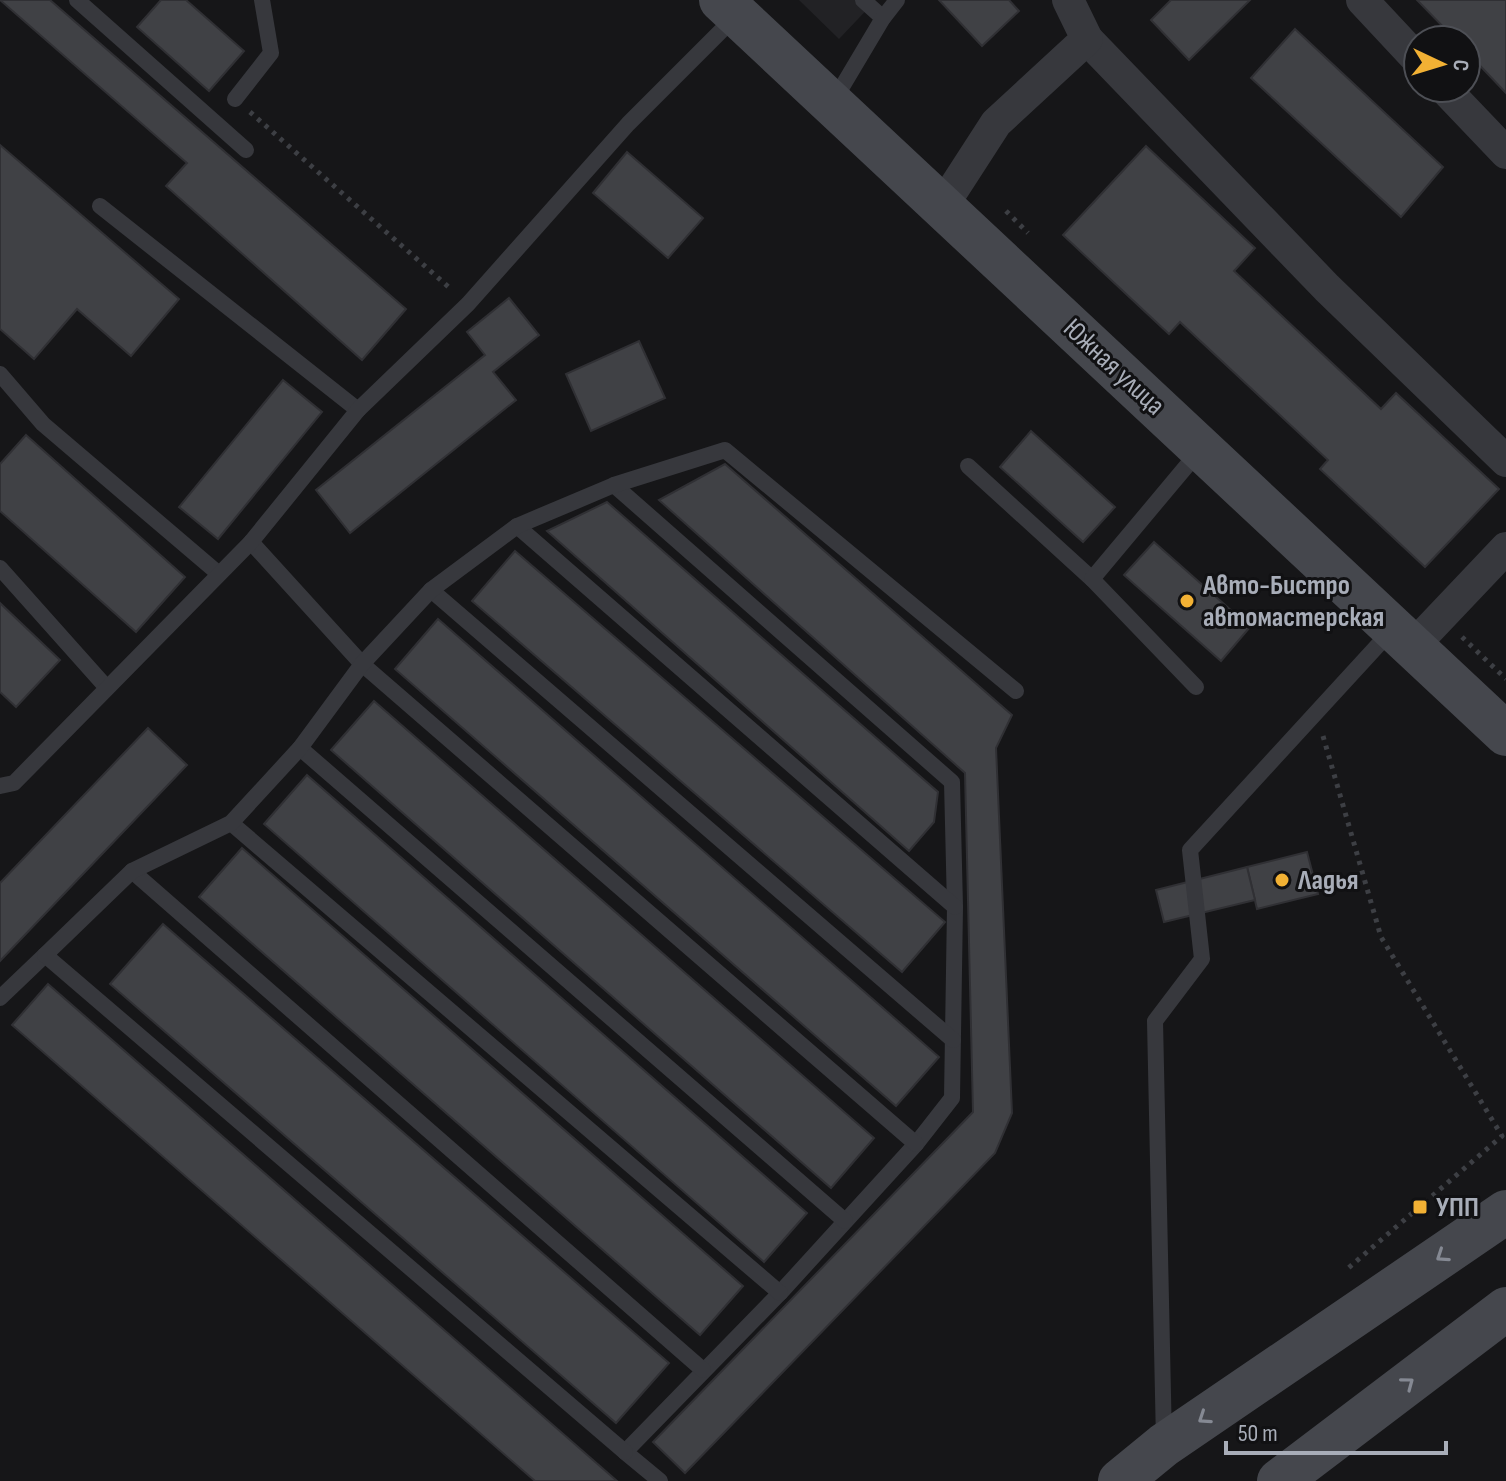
<svg xmlns="http://www.w3.org/2000/svg" width="1506" height="1481" font-family="'Sofia Sans Condensed',sans-serif">
<style>
.built{fill:#222225}
.building{fill:#404145;stroke:#303034;stroke-width:2}
.lines{fill:none;stroke-linecap:round;stroke-linejoin:round}
.path{stroke:#3d3f44;stroke-width:5;stroke-dasharray:4 6;stroke-linecap:butt}
.service{stroke:#37383d;stroke-width:16}
.minor{stroke:#37383d;stroke-width:32}
.secondary{stroke:#45474d;stroke-width:44}
.oneway{stroke:#858993}
.poi-dot{fill:#f2b134;stroke:#111113;stroke-width:3}
.labels{text-anchor:middle;dominant-baseline:central;stroke-width:6;stroke-linejoin:round;paint-order:stroke}
.street-label{font-size:28px;fill:#a8adb8;stroke:#111113}
.poi-label{font-size:28px;font-weight:bold;fill:#a8adb8;stroke:#111113;text-anchor:start}
</style>
<rect width="100%" height="100%" fill="#161618"/>
<polygon class="built" points="799,0 876,0 839,39"/>
<g class="building">
<polygon points="0,0 50,0 406,309 362,360 166,186 187,163"/>
<polygon points="161,0 186,0 244,51 209,91 137,27"/>
<polygon points="939,0 1009,0 1019,11 982,46"/>
<polygon points="1171,0 1250,0 1189,60 1151,20"/>
<polygon points="1417,0 1506,0 1506,93 1466,51 1466,40 1456,40"/>
<polygon points="1295,29 1443,167 1401,217 1251,78"/>
<polygon points="0,145 179,299 131,356 77,309 34,359 0,329"/>
<polygon points="1146,146 1255,248 1234,271 1381,409 1396,393 1499,489 1425,567 1320,469 1328,460 1180,322 1169,334 1063,235"/>
<polygon points="627,152 703,218 668,258 593,193"/>
<polygon points="509,298 539,335 493,372 516,400 350,533 316,490 485,355 467,332"/>
<polygon points="639,341 665,398 591,431 566,374"/>
<polygon points="283,380 322,412 218,539 179,507"/>
<polygon points="1031,431 1115,507 1083,542 1000,467"/>
<polygon points="26,435 185,577 136,632 0,511 0,464"/>
<polygon points="725,464 1012,715 996,748 1012,1113 995,1153 685,1473 653,1442 973,1112 965,773 659,500"/>
<polygon points="607,502 938,792 934,822 909,851 547,531"/>
<polygon points="1154,542 1250,627 1221,661 1124,575"/>
<polygon points="515,551 945,922 902,972 472,601"/>
<polygon points="0,603 60,660 16,707 0,692"/>
<polygon points="438,619 939,1057 896,1106 395,669"/>
<polygon points="374,701 874,1138 831,1188 331,750"/>
<polygon points="148,728 187,765 0,961 0,883"/>
<polygon points="307,775 807,1213 764,1262 264,824"/>
<polygon points="242,848 743,1286 700,1335 199,897"/>
<polygon points="1307,852 1318,894 1257,909 1247,867"/>
<polygon points="1247,867 1255,900 1164,922 1156,890"/>
<polygon points="163,924 669,1363 616,1423 110,984"/>
<polygon points="48,984 617,1481 535,1481 12,1025"/>
</g>
<g class="lines">
<g class="path">
<polyline points="250,112 452,290"/>
<polyline points="1006,211 1028,233"/>
<polyline points="1462,637 1506,679"/>
<polyline points="1323,736 1381,937 1502,1136 1346,1270"/>
</g>
<g class="service">
<polyline points="77,0 246,150"/>
<polyline points="863,0 883,18"/>
<polyline points="235,99 271,53 262,0"/>
<polyline points="833,102 883,18 897,0"/>
<polyline points="100,206 358,410"/>
<polyline points="0,374 43,424 219,574"/>
<polyline points="968,466 1092,579"/>
<polyline points="614,485 952,782 955,907 952,1098 916,1144 780,1293 625,1452 660,1481"/>
<polyline points="517,526 955,907"/>
<polyline points="251,542 362,664 916,1144"/>
<polyline points="0,568 107,688"/>
<polyline points="431,590 953,1040"/>
<polyline points="1196,687 1092,579 1200,450"/>
<polyline points="300,748 845,1221"/>
<polyline points="0,786 14,783 251,542 358,410 468,304 628,124 736,16"/>
<polyline points="231,823 780,1293"/>
<polyline points="132,871 703,1370"/>
<polyline points="0,998 45,955"/>
<polyline points="1164,1441 1155,1021 1202,959 1190,850 1391,631"/>
<polyline points="625,1452 45,955 132,871 231,823 300,748 362,664 431,590 517,526 614,485 725,450 1016,691"/>
</g>
<g class="minor">
<polyline points="1362,0 1418,60"/>
<polyline points="1087,39 1327,288 1506,461"/>
<polyline points="1444,88 1506,153"/>
<polyline points="943,205 996,123 1087,39 1068,0"/>
<polyline points="1414,645 1506,548"/>
</g>
<g class="secondary">
<polyline points="721,0 1506,734"/>
<polyline points="1120,1481 1164,1445 1506,1212"/>
<polyline points="1279,1481 1506,1309"/>
</g>
</g>
<defs><path id="oneway-chevron" d="M-2-3.5L2.5 0L-2 3.5" fill="none" stroke-width="1.6" stroke-linecap="round" stroke-linejoin="round" transform="scale(2)"/></defs>
<g class="oneway">
<use href="#oneway-chevron" transform="translate(1442 1256) rotate(146)"/>
<use href="#oneway-chevron" transform="translate(1408 1383) rotate(-37)"/>
<use href="#oneway-chevron" transform="translate(1204 1418) rotate(146)"/>
</g>
<g class="poi-dot">
<circle cx="1187" cy="601" r="8"/>
<circle cx="1282" cy="880" r="8"/>
<rect x="1412" y="1199" width="16" height="16" rx="4"/>
</g>
<g class="labels">
<g class="street-label">
<text transform="translate(1114 367) rotate(43)">Южная улица</text>
</g>
<g class="poi-label">
<text x="1203" y="585">Авто-Бистро<tspan x="1203" dy="32">автомастерская</tspan></text>
<text x="1298" y="880">Ладья</text>
<text x="1436" y="1207">УПП</text>
</g>
</g>
<g transform="translate(1442 64) rotate(94)"><circle r="38" fill="#111113" stroke="#4d4f55" stroke-width="2"/>
<path d="M0-6L14 30L0 20L-14 30Z" fill="#f2b134"/>
<text y="-12" font-size="22" font-weight="bold" text-anchor="middle" fill="#a8adb8">С</text>
</g>
<path d="M1226 1441v12h220v-12" fill="none" stroke="#a8adb8" stroke-width="4"/>
<text x="1238" y="1441" font-size="24" fill="#a8adb8" stroke="#111113" stroke-width="6" paint-order="stroke">50 m</text>
</svg>
